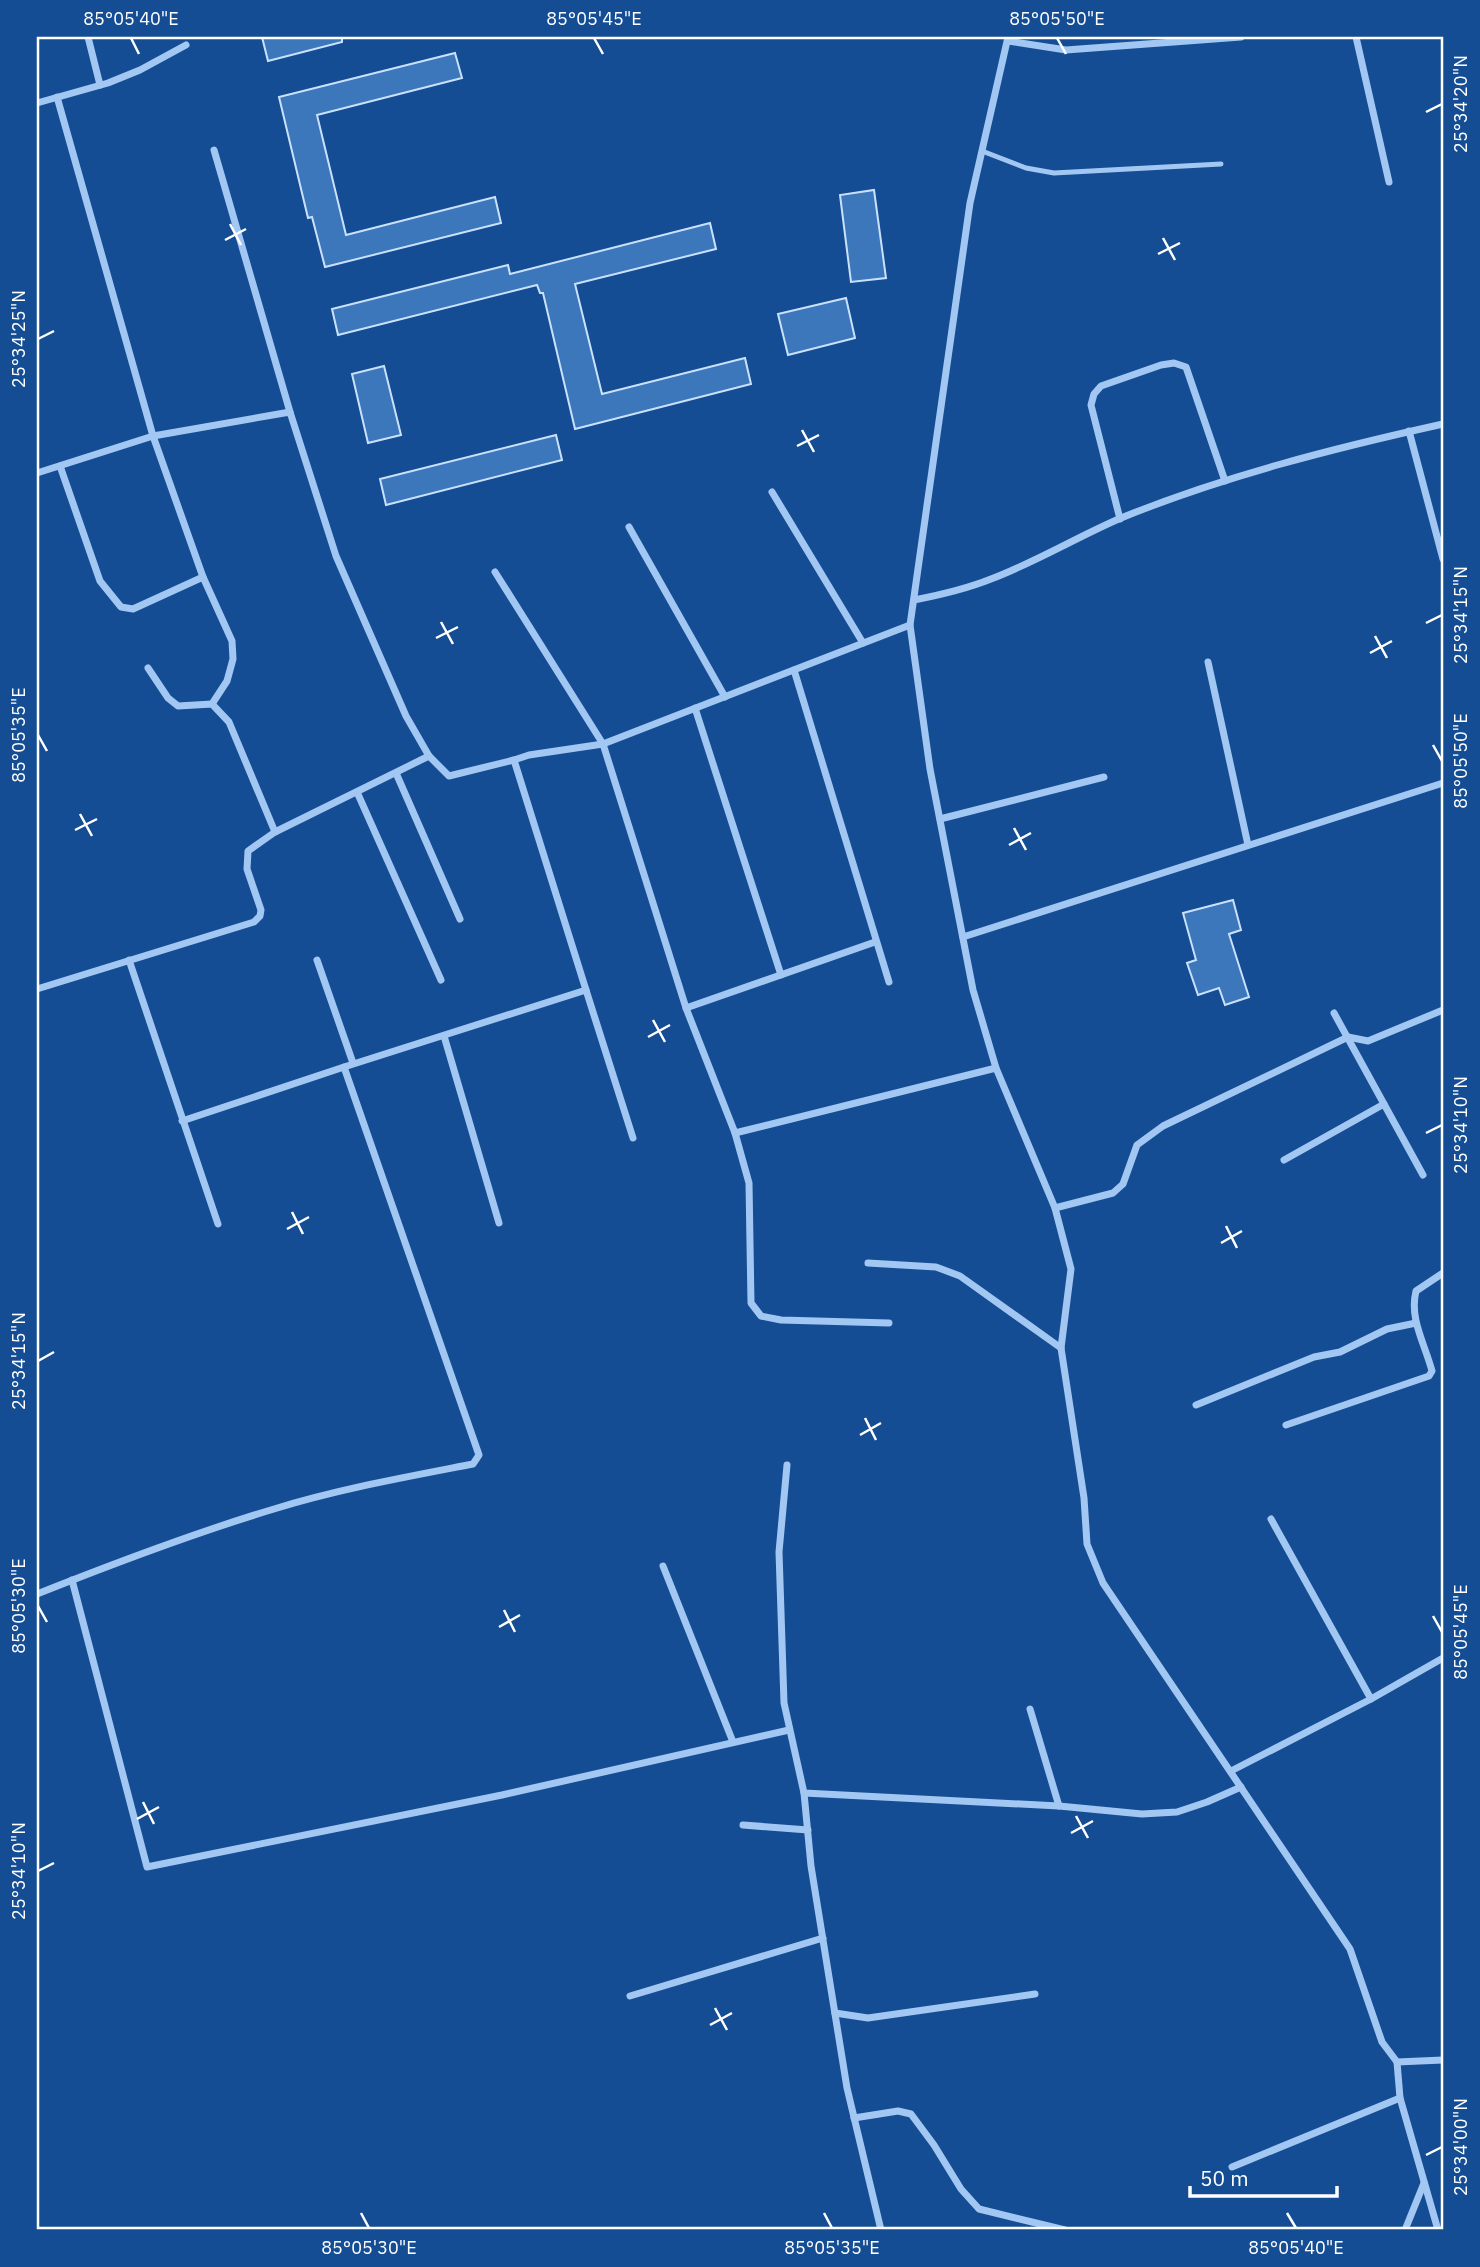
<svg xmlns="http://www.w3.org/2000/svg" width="1480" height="2267" font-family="'IBM Plex Sans',sans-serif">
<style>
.building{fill:#3d77bb;stroke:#cae1fc;stroke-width:2}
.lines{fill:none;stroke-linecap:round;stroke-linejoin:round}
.service{stroke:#a2c7f2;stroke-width:5}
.minor{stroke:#a2c7f2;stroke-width:7}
.ticks{fill:none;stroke:#fff;stroke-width:2.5}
.neatline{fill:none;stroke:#fff;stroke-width:2.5}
.ticks-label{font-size:18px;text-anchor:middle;fill:#fff}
</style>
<rect width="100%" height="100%" fill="#144d93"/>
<g class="building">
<polygon points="262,37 342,37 342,42 268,61"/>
<polygon points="455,53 462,78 317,115 346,235 495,197 501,223 325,267 312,217 308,218 279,97"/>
<polygon points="874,190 886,278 851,282 840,195"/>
<polygon points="710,223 716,249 575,284 602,394 745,358 751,384 575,429 543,293 540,293 537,285 338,335 332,309 508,265 510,274"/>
<polygon points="846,298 855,338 788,355 778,314"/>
<polygon points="384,366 401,435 368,443 352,374"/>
<polygon points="556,435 562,460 386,505 380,479"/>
<polygon points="1233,900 1241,930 1229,934 1249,997 1225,1005 1219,988 1198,995 1187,963 1196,960 1183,913"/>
</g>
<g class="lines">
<polyline class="service" points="982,151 1026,168 1054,173 1221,164"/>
<g class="minor">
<polyline points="88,37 100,85"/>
<polyline points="1356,37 1389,182"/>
<polyline points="1008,41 1066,50 1241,37"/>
<polyline points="57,97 153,436 203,577 232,641 233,659 227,681 212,704"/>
<polyline points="37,103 108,83 140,70 186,45"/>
<polyline points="214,150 290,412"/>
<polyline points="1409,431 1443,559"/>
<polyline points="60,466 100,581 121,607 133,609 203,577"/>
<polyline points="37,473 153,436 290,412 336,556 406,716 429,756 449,776 514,760"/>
<polyline points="772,492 863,643"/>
<polyline points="1120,519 1091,405 1094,394 1101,386 1161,365 1174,363 1186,367 1225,481"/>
<polyline points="629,527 725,697"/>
<polyline points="495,572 603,744 686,1008 735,1133 996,1068"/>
<path d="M914,600c26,-5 52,-11 77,-21 45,-17 86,-42 130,-61 103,-42 214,-70 322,-94"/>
<polyline points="910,625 930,769 973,990 996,1068 1055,1208 1071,1269 1061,1348 1084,1498 1087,1544 1103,1583 1350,1949 1382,2042 1397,2062 1443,2060"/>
<polyline points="1208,662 1248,845"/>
<polyline points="148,668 168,698 178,706 212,704 229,722 275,832"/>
<polyline points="794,670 889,982"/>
<polyline points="695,708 781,975"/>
<polyline points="396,773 460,919"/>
<polyline points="357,792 441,980"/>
<polyline points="940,819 1104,777"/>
<polyline points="963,937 1443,783"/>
<polyline points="129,960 218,1224"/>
<polyline points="317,960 353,1063"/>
<polyline points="37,989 254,922 260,916 261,910 247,869 248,851 275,832 429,756"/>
<polyline points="586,990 633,1138"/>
<polyline points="686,1008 875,942"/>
<polyline points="1334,1013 1423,1175"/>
<polyline points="444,1036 499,1223"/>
<polyline points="182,1121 344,1067"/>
<polyline points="735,1133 749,1183 751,1303 761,1316 781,1320 889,1323"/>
<polyline points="1284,1160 1384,1104"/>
<polyline points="1055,1208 1113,1193 1123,1184 1137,1145 1163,1126 1348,1037 1368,1041 1443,1010"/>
<polyline points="868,1263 936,1267 960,1276 1061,1348"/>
<polyline points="1196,1405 1314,1357 1340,1352 1387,1329 1416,1323"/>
<path d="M1286,1425l143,-49 3,-5c-7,-27 -23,-52 -16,-80l27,-18"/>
<polyline points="787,1465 779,1552 784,1703 804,1793 1059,1806 1142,1814 1177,1812 1207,1802 1241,1787"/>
<polyline points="1271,1519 1371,1699"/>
<polyline points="663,1566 733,1742"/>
<polyline points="72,1580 147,1867 502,1795 789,1730"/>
<path d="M37,1594c78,-31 157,-61 237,-85 65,-20 132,-32 199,-45l6,-9 -135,-388 242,-77 -72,-230 15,-5 74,-11 307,-119 60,-422 38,-166"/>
<polyline points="1030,1709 1059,1806"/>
<polyline points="1231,1771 1371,1699 1443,1658"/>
<polyline points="804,1793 811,1866 847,2088 881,2230"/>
<polyline points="743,1825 808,1830"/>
<polyline points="630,1996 823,1938"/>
<polyline points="835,2013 868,2018 1035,1994"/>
<polyline points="1397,2062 1400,2098 1438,2230"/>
<polyline points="854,2118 898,2111 911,2114 934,2145 961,2189 979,2209 1065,2230"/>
<polyline points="1232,2167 1400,2098"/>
<polyline points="1405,2230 1424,2183"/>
</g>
</g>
<path class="ticks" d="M131,38l8,16M594,38l9,16M1057,38l9,16M1426,112l16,-8M230,224l11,21M1163,238l12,22M225,240l21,-11M1158,254l22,-11M38,339l16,-8M802,430l12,22M797,446l22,-11M441,622l12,22M1426,623l16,-8M1375,636l12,22M436,638l22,-11M1370,653l22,-12M38,735l9,16M1433,745l9,16M80,814l12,22M1014,828l12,22M75,830l22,-11M1009,845l22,-12M653,1020l12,22M648,1037l22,-12M1426,1133l16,-8M292,1212l11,22M1226,1226l11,22M287,1229l22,-12M1221,1243l21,-12M38,1361l16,-9M865,1418l11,22M860,1435l21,-12M38,1606l9,16M504,1610l11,22M1433,1616l9,16M499,1627l21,-12M143,1802l11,22M1076,1816l12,22M137,1819l22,-12M1071,1833l22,-12M38,1871l16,-8M715,2008l12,22M710,2025l22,-12M1426,2155l16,-8M361,2213l8,15M824,2213l8,15M1287,2213l9,15"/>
<rect width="1480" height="2267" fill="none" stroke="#144d93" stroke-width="77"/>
<path d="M1190 2186v10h147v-10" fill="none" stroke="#ffffff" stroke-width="3.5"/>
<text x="1200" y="2186" font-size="21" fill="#ffffff" stroke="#144d93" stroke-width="5" paint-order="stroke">50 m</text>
<rect x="38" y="38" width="1404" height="2190" class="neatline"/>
<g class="ticks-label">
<text x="131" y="25">85°05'40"E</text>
<text x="594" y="25">85°05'45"E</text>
<text x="1057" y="25">85°05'50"E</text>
<text transform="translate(1461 104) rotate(-90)" y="6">25°34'20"N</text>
<text transform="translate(19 339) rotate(-90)" y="6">25°34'25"N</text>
<text transform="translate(1461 615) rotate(-90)" y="6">25°34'15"N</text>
<text transform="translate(19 735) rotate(-90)" y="6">85°05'35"E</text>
<text transform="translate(1461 761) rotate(-90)" y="6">85°05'50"E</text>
<text transform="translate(1461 1125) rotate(-90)" y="6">25°34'10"N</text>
<text transform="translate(19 1361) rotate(-90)" y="6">25°34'15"N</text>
<text transform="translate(19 1606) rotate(-90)" y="6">85°05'30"E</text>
<text transform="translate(1461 1632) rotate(-90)" y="6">85°05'45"E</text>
<text transform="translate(19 1871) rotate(-90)" y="6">25°34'10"N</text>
<text transform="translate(1461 2147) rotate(-90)" y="6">25°34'00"N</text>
<text x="369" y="2254">85°05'30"E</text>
<text x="832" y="2254">85°05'35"E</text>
<text x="1296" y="2254">85°05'40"E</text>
</g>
</svg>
